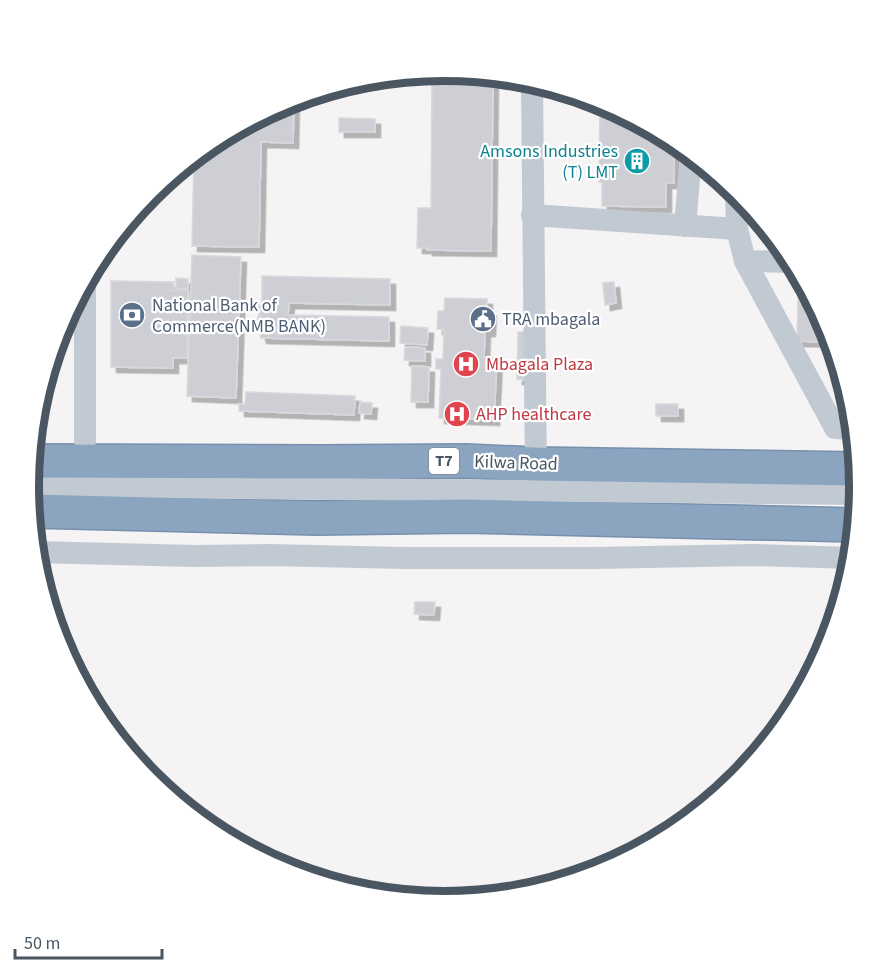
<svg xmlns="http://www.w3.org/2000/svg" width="888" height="973" font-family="'Source Sans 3',sans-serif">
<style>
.building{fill:#cdcfd5;stroke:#d7d9de;stroke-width:1.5;filter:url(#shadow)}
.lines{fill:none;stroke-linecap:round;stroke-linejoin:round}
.highway-casing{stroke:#7690ad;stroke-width:36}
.minor{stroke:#c1cad2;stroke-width:22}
.highway{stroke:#8ba5c1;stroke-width:33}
.labels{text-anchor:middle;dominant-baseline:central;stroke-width:4.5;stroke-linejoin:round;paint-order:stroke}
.shield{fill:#fff;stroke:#808990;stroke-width:1.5}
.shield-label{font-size:16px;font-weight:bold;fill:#4a5661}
.culture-label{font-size:18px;fill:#0d838f;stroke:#fff;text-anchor:end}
.service-label{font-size:18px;fill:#4e5e75;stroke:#fff;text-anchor:start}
.health-label{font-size:18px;fill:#be3a42;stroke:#fff;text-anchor:start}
.street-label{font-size:18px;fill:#4a5661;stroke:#fff}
.rim{fill:none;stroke:#4a5661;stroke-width:8}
</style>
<defs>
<filter id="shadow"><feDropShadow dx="5.5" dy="5.5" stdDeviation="0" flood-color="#0004"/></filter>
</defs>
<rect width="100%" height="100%" fill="#f5f3f3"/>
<g class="building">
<polygon points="432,73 493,76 491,251 427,250 428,248 417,248 418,208 431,208"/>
<polygon points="294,100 293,143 261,142 259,247 192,246 194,157 213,141 285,103"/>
<polygon points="600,102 674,141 674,183 666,183 666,207 602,206 602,182 599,182"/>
<polygon points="339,118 375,119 375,132 339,132"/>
<polygon points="192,255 241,257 236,398 187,396"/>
<polygon points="262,276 390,279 390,305 289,303 288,315 389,317 389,341 261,338 259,328 261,326 257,326 258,316 261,317 259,315 259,305 262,305"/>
<polygon points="176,278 188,279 188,289 176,288"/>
<polygon points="111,281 174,282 173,290 188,290 187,358 173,358 173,368 111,367"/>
<polygon points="614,282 616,303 605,305 603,283"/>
<polygon points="445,298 487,299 487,311 491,311 490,331 485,331 484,358 497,358 494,420 439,418 441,369 436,369 436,359 443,359 444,329 437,329 438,311 444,311"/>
<polygon points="798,298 812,298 828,328 832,342 797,341"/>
<polygon points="401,326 428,328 427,345 400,343"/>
<polygon points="518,332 532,332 530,380 517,379"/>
<polygon points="405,347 425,348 425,361 404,360"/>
<polygon points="412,366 429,367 428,402 411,402"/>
<polygon points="246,392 355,396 354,415 239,411 239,404 245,404"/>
<polygon points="360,402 372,403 371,414 359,413"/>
<rect x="656" y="404" width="22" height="12"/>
<polygon points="415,602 435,602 434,615 414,614"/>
</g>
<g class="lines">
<defs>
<g id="highway">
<polyline points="31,461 320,462 466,461 535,464 858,469"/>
<polyline points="31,511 317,518 466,516 856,525"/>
</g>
</defs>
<use href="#highway" class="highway-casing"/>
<g class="minor">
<polyline points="532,81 536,478"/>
<polyline points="736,191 737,229 745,261 793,262"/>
<polyline points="532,215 737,229"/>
<polyline points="685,226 691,154"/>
<polyline points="745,261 835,428 854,429"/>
<polyline points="85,280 85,441"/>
<polyline points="29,486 859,494"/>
<polyline points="35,552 195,556 269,555 404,558 595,558 753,555 852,558"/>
</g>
<use href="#highway" class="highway"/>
</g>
<defs>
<symbol id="building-disc" viewBox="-11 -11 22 22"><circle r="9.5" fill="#0f9aa8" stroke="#fff"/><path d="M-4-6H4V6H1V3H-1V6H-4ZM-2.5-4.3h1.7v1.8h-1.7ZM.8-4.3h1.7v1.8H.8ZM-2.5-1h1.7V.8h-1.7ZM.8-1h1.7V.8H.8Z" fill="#fff"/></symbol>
<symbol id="bank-disc" viewBox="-11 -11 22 22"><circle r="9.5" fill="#5c6f8a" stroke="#fff"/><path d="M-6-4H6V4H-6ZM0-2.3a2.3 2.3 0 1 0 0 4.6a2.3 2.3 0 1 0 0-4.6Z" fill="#fff"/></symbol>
<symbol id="civic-disc" viewBox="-11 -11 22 22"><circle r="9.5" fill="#5c6f8a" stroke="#fff"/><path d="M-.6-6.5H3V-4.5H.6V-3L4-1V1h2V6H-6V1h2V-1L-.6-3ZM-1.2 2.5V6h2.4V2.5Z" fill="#fff"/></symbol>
<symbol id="hospital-disc" viewBox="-11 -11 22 22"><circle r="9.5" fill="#e0444e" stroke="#fff"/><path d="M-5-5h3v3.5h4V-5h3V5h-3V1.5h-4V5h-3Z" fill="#fff"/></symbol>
</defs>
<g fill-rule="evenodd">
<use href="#building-disc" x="622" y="146" width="30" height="30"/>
<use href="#bank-disc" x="117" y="300" width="30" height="30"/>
<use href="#civic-disc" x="468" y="304" width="30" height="30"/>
<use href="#hospital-disc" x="451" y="349" width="30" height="30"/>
<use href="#hospital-disc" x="442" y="399" width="30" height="30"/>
</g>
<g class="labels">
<rect class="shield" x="429" y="448" width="30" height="26" rx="4.5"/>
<g class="shield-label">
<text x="444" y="461">T7</text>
</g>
<g class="culture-label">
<text x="618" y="151">Amsons Industries<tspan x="618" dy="21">(T) LMT</tspan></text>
</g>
<g class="service-label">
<text x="152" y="305">National Bank of<tspan x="152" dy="21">Commerce(NMB BANK)</tspan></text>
<text x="502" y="319">TRA mbagala</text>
</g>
<g class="health-label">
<text x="486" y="364">Mbagala Plaza</text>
<text x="476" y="414">AHP healthcare</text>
</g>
<g class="street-label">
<text transform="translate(516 463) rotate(2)">Kilwa Road</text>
</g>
</g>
<path d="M0 0H888V973H0ZM39 486a405 405 0 1 1 810 0a405 405 0 1 1-810 0Z" fill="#fff" fill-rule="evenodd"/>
<path class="rim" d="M39 486a405 405 0 1 1 810 0a405 405 0 1 1-810 0Z"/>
<path d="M15 949v9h147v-9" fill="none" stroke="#4a5661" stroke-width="3"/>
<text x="24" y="949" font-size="18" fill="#4a5661" stroke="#ffffff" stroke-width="4.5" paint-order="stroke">50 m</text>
</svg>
